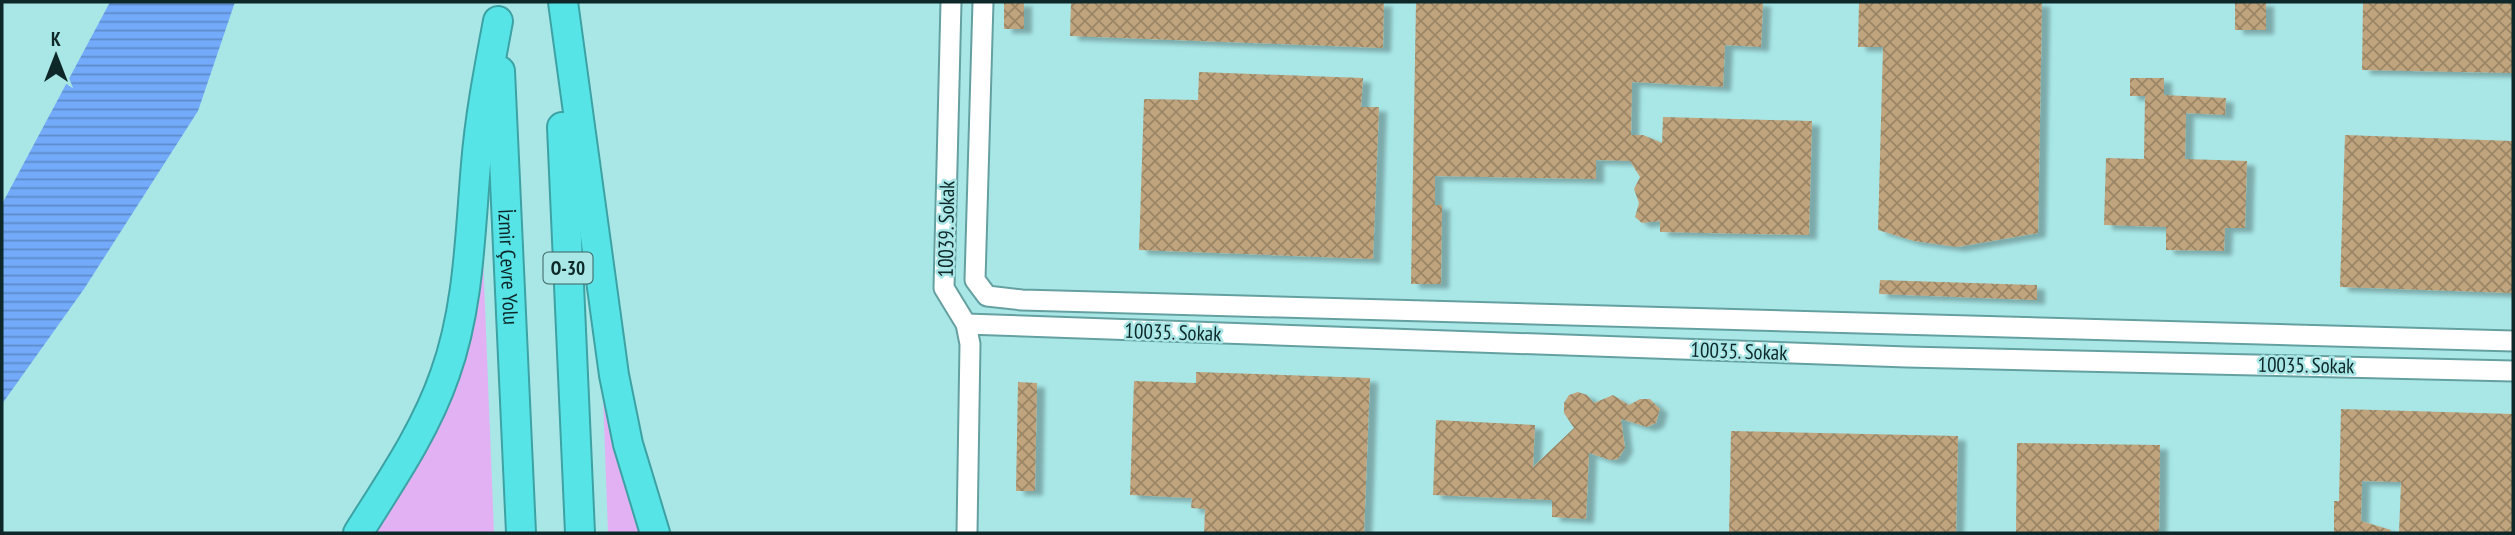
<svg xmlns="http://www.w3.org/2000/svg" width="2515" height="535" font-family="'PT Sans Narrow',sans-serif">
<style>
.grass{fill:#e1b1f3}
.water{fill:url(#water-rules)}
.building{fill:url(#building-cross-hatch);filter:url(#shadow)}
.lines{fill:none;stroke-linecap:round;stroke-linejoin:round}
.minor-casing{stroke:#65a0a1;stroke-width:23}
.highway-casing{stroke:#3da2a4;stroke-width:32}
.minor{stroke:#fff;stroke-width:19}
.highway{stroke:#57e4e7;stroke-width:28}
.labels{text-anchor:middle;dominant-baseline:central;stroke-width:5;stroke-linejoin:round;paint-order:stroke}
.shield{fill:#a9e7e7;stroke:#3c6161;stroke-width:2}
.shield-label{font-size:19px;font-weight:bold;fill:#0e2728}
.street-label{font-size:21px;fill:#0e2728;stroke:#a9e7e7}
</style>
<defs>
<pattern id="water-rules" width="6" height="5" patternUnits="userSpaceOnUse" patternTransform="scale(1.75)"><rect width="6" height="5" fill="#73abfa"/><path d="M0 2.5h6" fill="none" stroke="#5d8bca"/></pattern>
<pattern id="building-cross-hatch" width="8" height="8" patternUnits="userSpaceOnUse" patternTransform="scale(1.75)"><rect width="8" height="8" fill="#bfa47d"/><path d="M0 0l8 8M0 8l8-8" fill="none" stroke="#9a8666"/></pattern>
<filter id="shadow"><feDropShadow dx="8" dy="4.5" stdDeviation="2" flood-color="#0004"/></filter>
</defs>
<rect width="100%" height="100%" fill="#a9e7e7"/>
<g class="grass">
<polygon points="483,256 494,533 370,533 468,324"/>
<polygon points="603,395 640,533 608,533"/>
</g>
<polygon class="water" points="110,2 235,2 198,111 84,289 2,404 2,204"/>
<g class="building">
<rect x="1004" y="2" width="20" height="27"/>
<polygon points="1071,2 1384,2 1383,48 1070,36"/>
<polygon points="1416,2 1763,2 1761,47 1725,45 1723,87 1632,82 1631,135 1643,135 1662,143 1663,117 1812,121 1809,235 1660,232 1660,221 1642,223 1635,217 1639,203 1634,189 1640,177 1630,161 1596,160 1596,179 1435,176 1435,205 1442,205 1441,284 1411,284"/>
<polygon points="1859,2 2042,2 2038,233 1957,247 1914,241 1878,230 1883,47 1858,47"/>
<rect x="2235" y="2" width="31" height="28"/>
<polygon points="2363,2 2513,2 2513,73 2362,70"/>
<polygon points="1199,72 1363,78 1361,107 1379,107 1373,259 1139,250 1144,99 1198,100"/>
<polygon points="2130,78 2164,78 2164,95 2226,98 2225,115 2186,113 2185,159 2247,161 2245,228 2225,228 2224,251 2166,250 2166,227 2104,225 2106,158 2144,159 2145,96 2130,96"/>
<polygon points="2345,135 2513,141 2513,293 2340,287"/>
<polygon points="1880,280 2037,285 2037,300 1879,294"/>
<polygon points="1196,372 1370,378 1364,533 1204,533 1205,509 1191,508 1192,498 1130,495 1134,381 1196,383"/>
<polygon points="1018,382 1037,383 1035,491 1016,491"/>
<polygon points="1578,392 1587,395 1594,403 1613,395 1629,405 1640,399 1650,399 1660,409 1656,423 1647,427 1621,419 1625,448 1618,459 1610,460 1589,453 1586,519 1552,517 1552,500 1433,495 1436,420 1535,425 1533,467 1574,428 1564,413 1564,403 1569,395"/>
<polygon points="2341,409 2513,414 2513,533 2399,533 2401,482 2362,481 2361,521 2391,530 2390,533 2334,533 2334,501 2339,501"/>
<polygon points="1731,431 1958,436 1956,533 1729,533"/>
<polygon points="2017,443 2160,445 2159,533 2016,533"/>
</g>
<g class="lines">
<defs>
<g id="minor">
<polyline points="951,2 944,288 966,324 970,344 967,533"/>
<polyline points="983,2 975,280 987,296 1022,300 2513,341"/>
<polyline points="966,324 1907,357 2513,371"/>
</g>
<g id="highway">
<polyline points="563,2 614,375 628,444 655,533"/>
<path id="s1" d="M500,71l21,462"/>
<polyline points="562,127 580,533"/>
<path d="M358,533c32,-51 67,-101 87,-159 24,-67 25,-140 31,-210 4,-49 13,-95 22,-143"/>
</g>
</defs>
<use href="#minor" class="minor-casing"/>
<use href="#highway" class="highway-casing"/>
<use href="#minor" class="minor"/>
<use href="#highway" class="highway"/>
</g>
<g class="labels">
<rect class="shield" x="543.5" y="252.5" width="49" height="31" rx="5"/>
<g class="shield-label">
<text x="568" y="268">O-30</text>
</g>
<g class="street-label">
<text transform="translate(946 229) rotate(-89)">10039. Sokak</text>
<text stroke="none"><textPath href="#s1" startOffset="196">İzmir Çevre Yolu</textPath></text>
<text transform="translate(1173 332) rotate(2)">10035. Sokak</text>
<text transform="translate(1739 351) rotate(2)">10035. Sokak</text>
<text transform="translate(2306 365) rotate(1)">10035. Sokak</text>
</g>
</g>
<rect width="2515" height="535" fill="none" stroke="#0e2728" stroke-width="7"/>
<g transform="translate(56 56)" stroke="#a9e7e7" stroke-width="5" paint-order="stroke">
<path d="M0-5L12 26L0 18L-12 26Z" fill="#0e2728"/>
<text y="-10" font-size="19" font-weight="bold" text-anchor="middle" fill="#0e2728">K</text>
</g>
</svg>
